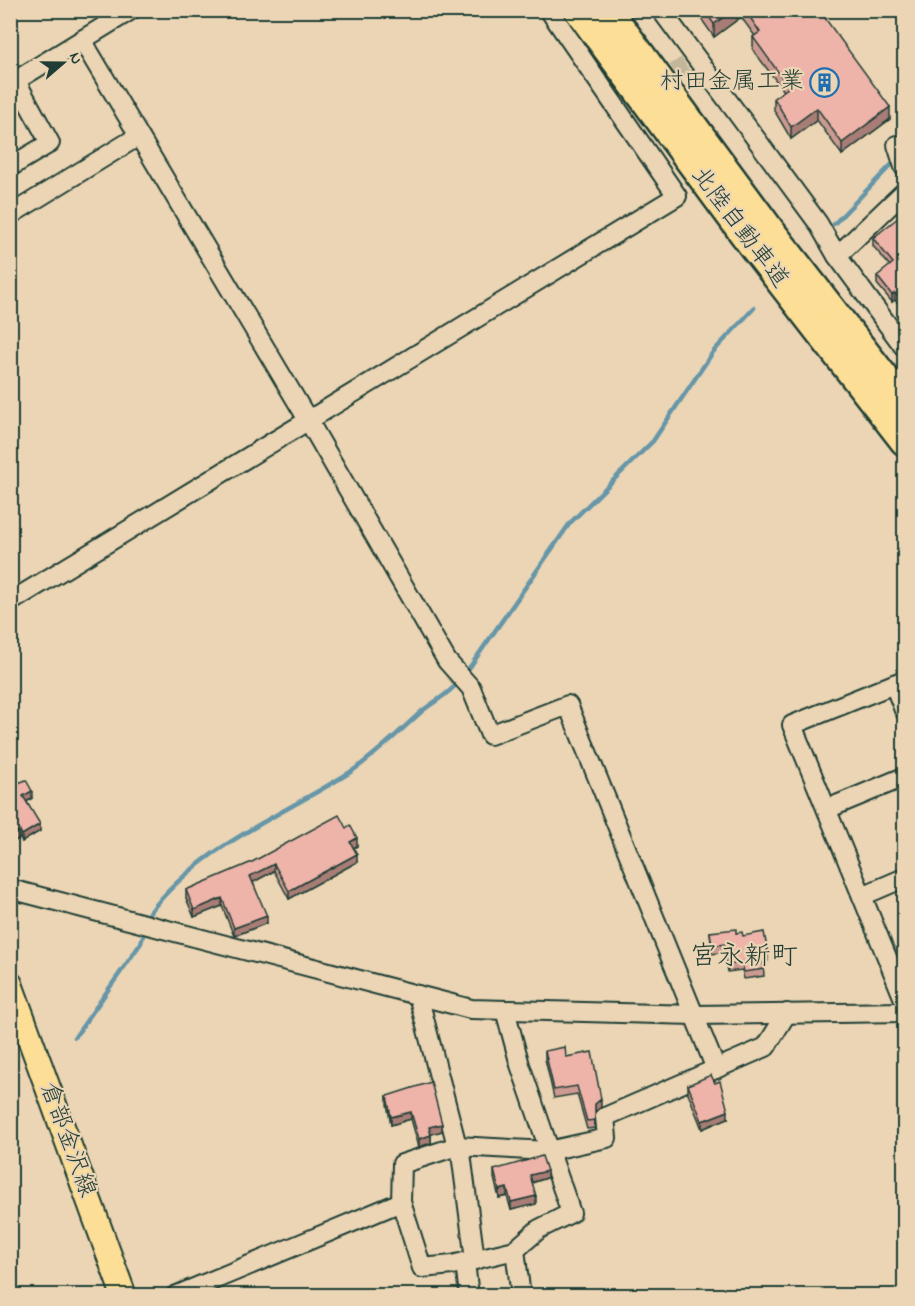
<svg xmlns="http://www.w3.org/2000/svg" width="915" height="1306" font-family="'Indie Flower','Klee One',sans-serif">
<style>
.lines{fill:none;stroke-linecap:round;stroke-linejoin:round}
.stream{stroke:#6696a8;stroke-width:4.5}
.minor-tunnel{stroke:#c2b79a;stroke-width:18;stroke-dasharray:18 9;stroke-linecap:butt}
.minor-casing{stroke:#1f3d34;stroke-width:22}
.major-casing{stroke:#1f3d34;stroke-width:28}
.highway-casing{stroke:#1f3d34;stroke-width:32}
.minor{stroke:#ebd5b4;stroke-width:18}
.major{stroke:#fdde96;stroke-width:24}
.highway{stroke:#fdde96;stroke-width:27}
.wall{fill:#cd9a91;stroke:#1f3d34;stroke-width:1.5}
.shaded-wall{fill:#a77d76;stroke:#1f3d34;stroke-width:1.5}
.building{fill:#eeb3a9;stroke:#1f3d34;stroke-width:1.5}
.labels{text-anchor:middle;dominant-baseline:central;stroke-width:4.5;stroke-linejoin:round;paint-order:stroke}
.poi-label{font-size:24px;fill:#1f3d34;stroke:#ebd5b4;text-anchor:end}
.street-label{font-size:24px;fill:#1f3d34;stroke:#ebd5b4}
.quarter-label{font-size:27px;fill:#1f3d34;stroke:#ebd5b4}
</style>
<rect width="100%" height="100%" fill="#ebd5b4"/>
<filter id="ink" filterUnits="userSpaceOnUse"><feTurbulence type="fractalNoise" baseFrequency=".0167" numOctaves="2"/><feDisplacementMap in="SourceGraphic" scale="12" xChannelSelector="R" yChannelSelector="G"/><feConvolveMatrix kernelMatrix="1 2 1 2 8 2 1 2 1" color-interpolation-filters="sRGB"/></filter>
<g filter="url(#ink)">
<g class="lines">
<g class="stream">
<polyline points="834,224 897,159"/>
<polyline points="465,674 570,523 653,441 713,352 754,308"/>
<path d="M147,921l1,-6c50,-68 135,-100 204,-144 25,-17 47,-39 69,-59 13,-11 28,-17 39,-32"/>
<polyline points="75,1037 141,943 145,929"/>
</g>
<polyline class="minor-tunnel" points="652,87 686,65"/>
<defs>
<g id="minor">
<polyline points="661,10 818,223 837,256 904,347"/>
<polyline points="82,40 308,420 447,661 471,688 490,735 568,705 716,1069"/>
<polyline points="10,84 131,10"/>
<polyline points="897,145 904,167"/>
<polyline points="10,167 50,143 16,81"/>
<polyline points="10,215 137,137"/>
<polyline points="837,256 904,192"/>
<polyline points="10,602 677,196 549,10"/>
<polyline points="904,680 792,725 904,999"/>
<polyline points="894,684 904,710"/>
<polyline points="827,809 904,777"/>
<polyline points="10,889 471,1009 694,1015 904,1012"/>
<polyline points="862,896 904,878"/>
<polyline points="418,995 457,1146"/>
<polyline points="460,1146 475,1260"/>
<polyline points="401,1202 422,1268 452,1265 515,1250 539,1229 571,1213 520,1065 505,1010"/>
<polyline points="515,1250 521,1296"/>
<polyline points="465,1262 469,1296"/>
<polyline points="175,1296 401,1202 402,1164 457,1146 548,1151 607,1138 605,1117 766,1047 787,1013"/>
</g>
<polyline id="major" points="10,984 124,1296"/>
<g id="highway">
<polyline points="578,10 754,248 904,441"/>
<polyline points="608,10 771,231 904,402"/>
</g>
</defs>
<use href="#minor" class="minor-casing"/>
<use href="#major" class="major-casing"/>
<use href="#highway" class="highway-casing"/>
<use href="#minor" class="minor"/>
<use href="#major" class="major"/>
<use href="#highway" class="highway"/>
</g>
<g class="wall">
<polygon points="695,10 819,10 890,119 842,155 817,120 791,139 774,110 774,98 784,91 753,50 753,37 755,36 741,17 714,37"/>
<polygon points="904,207 904,300 899,305 895,300 892,302 877,284 877,276 890,266 873,246 873,238 904,214"/>
<polygon points="10,786 32,798 27,802 40,831 22,842 20,838 10,844"/>
<polygon points="346,828 357,846 354,848 357,862 289,899 274,871 253,882 267,923 234,936 222,906 194,917 186,898 186,890"/>
<polygon points="710,932 736,933 743,936 768,954 768,961 763,962 764,976 744,979 742,970 728,972 725,952 712,954"/>
<polygon points="545,1051 566,1057 601,1107 595,1112 595,1128 587,1129 577,1094 554,1098 545,1059"/>
<polygon points="688,1085 728,1118 702,1129 688,1093"/>
<polygon points="387,1096 442,1131 431,1134 431,1143 419,1147 411,1119 391,1125 387,1104"/>
<polygon points="494,1170 547,1178 532,1183 536,1204 511,1210 507,1196 499,1198 494,1178"/>
</g>
<g class="shaded-wall">
<polygon points="733,10 741,10 741,17 714,37 714,24"/>
<polygon points="890,107 890,119 842,155 842,143"/>
<polygon points="817,108 817,120 791,139 791,127"/>
<polygon points="904,292 904,300 899,305 899,297"/>
<polygon points="895,293 895,300 892,302 892,295"/>
<polygon points="32,791 32,798 23,804 23,796"/>
<polygon points="40,824 40,831 22,842 22,835"/>
<polygon points="20,831 20,838 10,844 10,836"/>
<polygon points="357,838 357,846 350,850 350,842"/>
<polygon points="357,854 357,862 289,899 289,891"/>
<polygon points="274,864 274,871 250,884 250,876"/>
<polygon points="222,898 222,906 194,917 194,910"/>
<polygon points="267,916 267,923 234,936 234,928"/>
<polygon points="601,1099 601,1107 595,1112 595,1128 595,1104"/>
<polygon points="728,1111 728,1118 702,1129 702,1121"/>
<polygon points="411,1112 411,1119 391,1125 391,1117"/>
<polygon points="442,1124 442,1131 429,1135 429,1127"/>
<polygon points="431,1135 431,1143 419,1147 419,1139"/>
<polygon points="547,1171 547,1178 530,1183 530,1175"/>
<polygon points="507,1188 507,1196 499,1198 499,1190"/>
<polygon points="536,1196 536,1204 511,1210 511,1202"/>
</g>
<g class="building">
<polygon points="704,10 733,10 714,24"/>
<polygon points="745,10 819,10 890,107 842,143 817,108 791,127 774,98 789,87 753,37 760,32"/>
<polygon points="904,213 904,292 899,297 895,293 892,295 877,276 893,263 873,238"/>
<polygon points="26,780 32,791 23,796 40,824 22,835 20,831 10,836 10,786"/>
<polygon points="339,815 346,828 350,825 357,838 350,842 357,854 289,891 274,864 250,876 267,916 234,928 222,898 194,910 186,890 252,862"/>
<polygon points="736,929 736,933 742,932 743,936 764,932 768,954 762,954 764,969 744,972 742,962 728,965 725,944 712,946 710,932"/>
<polygon points="565,1047 566,1057 592,1052 601,1099 595,1104 595,1120 587,1121 577,1086 554,1090 545,1051"/>
<polygon points="711,1075 715,1083 720,1081 728,1111 702,1121 688,1085"/>
<polygon points="431,1082 442,1124 429,1127 431,1135 419,1139 411,1112 391,1117 387,1096"/>
<polygon points="542,1156 547,1171 530,1175 536,1196 511,1202 507,1188 499,1190 494,1170"/>
</g>
</g>
<defs>
<symbol id="building-ring" viewBox="-11 -11 22 22"><circle r="9.5" fill="#ebd5b4" stroke="#1f6fb2" stroke-width="1.5"/><path d="M-4-6H4V6H1V3H-1V6H-4ZM-2.5-4.3h1.7v1.8h-1.7ZM.8-4.3h1.7v1.8H.8ZM-2.5-1h1.7V.8h-1.7ZM.8-1h1.7V.8H.8Z" fill="#1f6fb2"/></symbol>
</defs>
<g fill-rule="evenodd">
<use href="#building-ring" x="808" y="66" width="33" height="33"/>
</g>
<g class="labels">
<g class="poi-label">
<text x="804" y="82">村田金属工業</text>
</g>
<g class="street-label">
<text transform="translate(739 228) rotate(53)">北陸自動車道</text>
<text transform="translate(67 1140) rotate(70)">倉部金沢線</text>
</g>
<g class="quarter-label">
<text x="744" y="957">宮永新町</text>
</g>
</g>
<rect width="915" height="1306" fill="none" stroke="#ebd5b4" stroke-width="36"/>
<rect x="18" y="18" width="879" height="1270" fill="none" stroke="#1f3d34" stroke-width="2" filter="url(#ink)"/>
<g transform="translate(63 63) rotate(70)" stroke="#ebd5b4" stroke-width="4.5" paint-order="stroke">
<path d="M0-4.5L10 22L0 15L-10 22Z" fill="#1f3d34"/>
<text y="-9" font-size="16" font-weight="bold" text-anchor="middle" fill="#1f3d34">N</text>
</g>
</svg>
